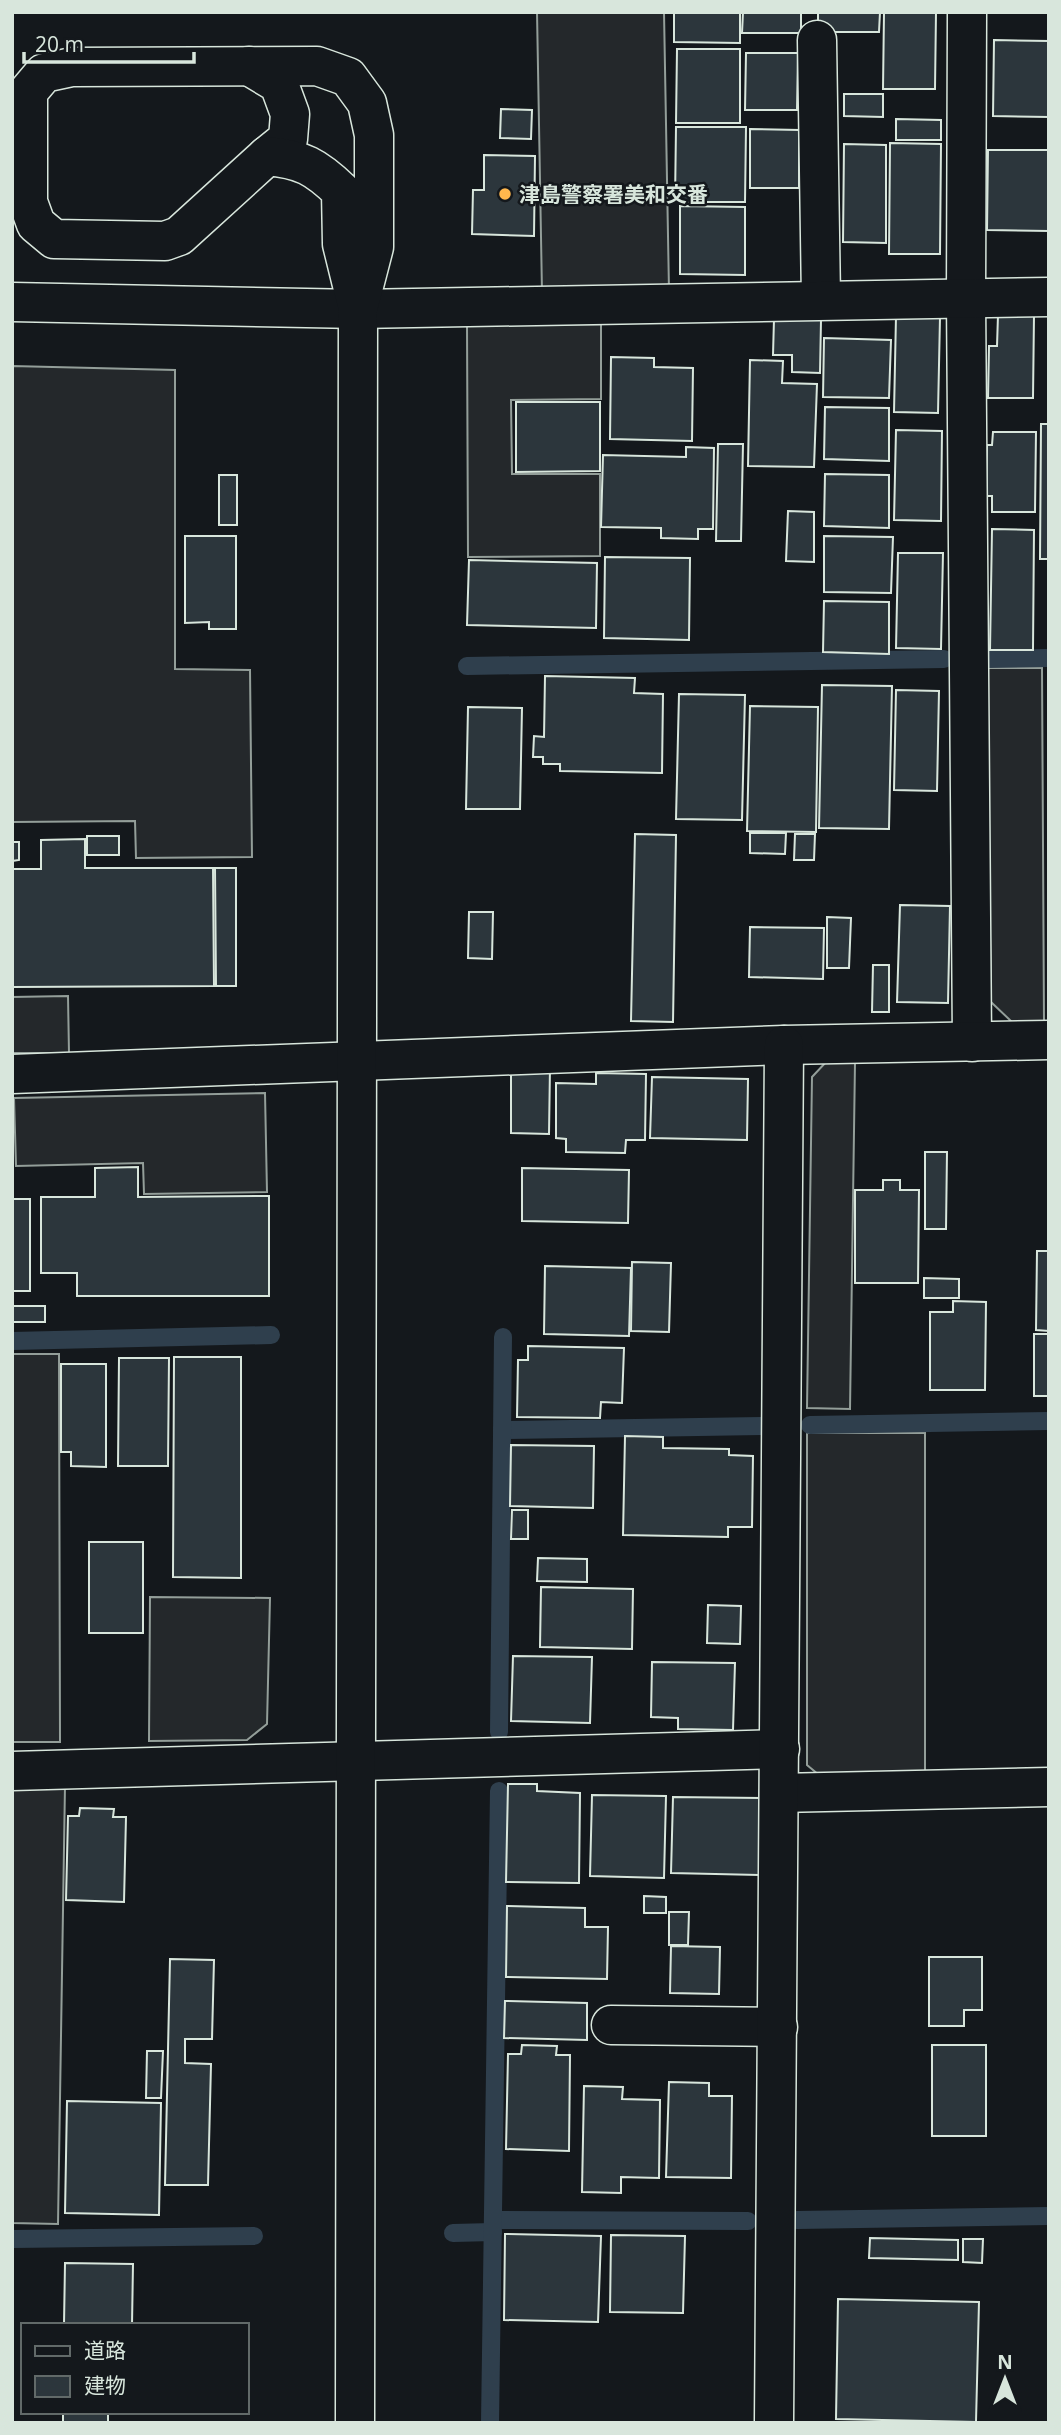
<svg xmlns="http://www.w3.org/2000/svg" width="1061" height="2435" font-family="'Open Sans','Noto Sans JP',sans-serif">
<style>
.parking{fill:#24282b;stroke:#939e99;stroke-width:2}
.lines{fill:none;stroke-linecap:round;stroke-linejoin:round}
.stream{stroke:#2f3f4d;stroke-width:18}
.building{fill:#2c363c;stroke:#d8e6dc;stroke-width:2}
.minor-casing{stroke:#d8e6dc;stroke-width:41}
.minor{stroke:#14181c;stroke-width:38}
.poi-dot{fill:#ffb74d;stroke:#14181c;stroke-width:2.5}
.labels{text-anchor:middle;dominant-baseline:central;stroke-width:5;stroke-linejoin:round;paint-order:stroke}
.poi-label{font-size:21px;font-weight:bold;fill:#d8e6dc;stroke:#14181c;text-anchor:start}
</style>
<rect width="100%" height="100%" fill="#14181c"/>
<g class="parking">
<polygon points="537,12 664,12 669,291 542,293"/>
<polygon points="601,324 601,399 511,400 512,474 600,474 600,556 468,557 467,325"/>
<polygon points="12,366 175,370 175,669 250,670 252,857 136,858 135,821 12,822"/>
<polygon points="986,668 1042,668 1044,1021 1012,1022 991,1002"/>
<polygon points="68,996 69,1053 12,1053 12,997"/>
<polygon points="827,1061 855,1062 850,1409 807,1408 812,1077"/>
<polygon points="265,1093 267,1192 144,1194 143,1163 16,1166 14,1098"/>
<polygon points="12,1354 59,1354 60,1742 12,1742"/>
<polygon points="807,1433 925,1433 925,1772 819,1775 807,1765"/>
<polygon points="150,1597 270,1598 267,1724 247,1740 149,1741"/>
<polygon points="65,1785 58,2224 12,2223 12,1786"/>
</g>
<g class="lines">
<g class="stream">
<polyline points="987,659 1049,658"/>
<polyline points="467,666 944,659"/>
<polyline points="12,1341 271,1335"/>
<polyline points="810,1425 1049,1421"/>
<polyline points="502,1430 762,1426"/>
<polyline points="499,1732 503,1337"/>
<polyline points="493,2220 748,2221"/>
<polyline points="797,2220 1049,2216"/>
<polyline points="453,2233 493,2232"/>
<polyline points="12,2239 254,2236"/>
<polyline points="490,2423 499,1791"/>
</g>
</g>
<g class="building">
<polygon points="674,12 740,12 740,43 674,42"/>
<polygon points="743,12 801,12 801,33 742,33"/>
<polygon points="818,12 880,12 879,32 818,32"/>
<polygon points="884,12 936,12 935,89 883,89"/>
<polygon points="994,40 1049,41 1049,117 993,116"/>
<polygon points="677,49 740,49 740,123 676,123"/>
<polygon points="746,53 798,53 797,110 745,110"/>
<polygon points="844,94 883,94 883,117 844,116"/>
<polygon points="501,109 532,110 531,139 500,138"/>
<polygon points="896,119 941,120 941,140 896,140"/>
<polygon points="676,127 746,127 745,202 675,202"/>
<polygon points="750,129 799,130 799,188 750,188"/>
<polygon points="890,143 941,144 940,254 889,254"/>
<polygon points="844,144 886,145 886,243 843,242"/>
<polygon points="988,150 1049,150 1049,231 987,230"/>
<polygon points="484,155 535,156 534,236 472,234 473,190 484,190"/>
<polygon points="680,206 745,207 745,275 680,274"/>
<polygon points="998,315 1034,315 1033,398 988,398 989,346 997,346"/>
<polygon points="896,316 940,317 938,413 894,412"/>
<polygon points="774,319 821,320 820,373 792,372 792,355 773,355"/>
<polygon points="824,338 891,340 889,398 823,397"/>
<polygon points="611,357 654,358 654,367 693,368 692,441 610,439"/>
<polygon points="750,360 783,361 782,383 817,384 814,467 748,466"/>
<polygon points="516,402 600,402 600,471 516,472"/>
<polygon points="825,407 889,408 889,461 824,459"/>
<polygon points="1041,424 1049,424 1049,559 1040,559"/>
<polygon points="896,430 942,431 941,521 894,520"/>
<polygon points="993,432 1036,432 1035,512 992,512 992,496 986,496 987,445 992,445"/>
<polygon points="718,444 743,444 741,541 716,541"/>
<polygon points="686,447 714,448 713,529 698,529 698,539 661,538 661,528 601,527 603,455 686,457"/>
<polygon points="825,474 889,475 889,528 824,526"/>
<rect x="219" y="475" width="18" height="50"/>
<polygon points="788,511 814,512 814,562 786,561"/>
<polygon points="992,529 1034,530 1033,650 990,650"/>
<polygon points="185,536 236,536 236,629 209,629 209,622 185,623"/>
<polygon points="824,536 893,537 891,593 824,592"/>
<polygon points="898,553 943,553 941,649 896,648"/>
<polygon points="605,557 690,558 689,640 604,638"/>
<polygon points="469,560 597,563 596,628 467,625"/>
<polygon points="824,601 889,602 889,654 823,652"/>
<polygon points="545,676 635,678 634,693 663,694 662,773 560,771 560,764 543,764 543,757 533,757 534,736 544,737"/>
<polygon points="822,685 892,686 889,829 819,828"/>
<polygon points="896,690 939,691 937,791 894,790"/>
<polygon points="679,694 745,695 742,820 676,819"/>
<polygon points="750,706 818,707 816,832 747,831"/>
<polygon points="468,707 522,708 520,809 466,809"/>
<polygon points="750,833 786,833 785,854 750,853"/>
<polygon points="635,834 676,835 673,1022 631,1021"/>
<polygon points="795,834 815,834 814,860 794,860"/>
<rect x="87" y="836" width="32" height="19"/>
<polygon points="85,839 85,868 213,868 214,986 12,987 12,869 41,869 41,840"/>
<polygon points="12,842 19,842 19,860 12,861"/>
<polygon points="215,868 236,868 236,986 216,986"/>
<polygon points="900,905 950,906 948,1003 897,1002"/>
<polygon points="469,912 493,912 492,959 468,958"/>
<polygon points="827,917 851,918 849,968 827,968"/>
<polygon points="750,927 824,928 823,979 749,977"/>
<polygon points="873,965 889,965 889,1012 872,1012"/>
<polygon points="511,1065 550,1066 549,1134 511,1133"/>
<polygon points="596,1073 646,1074 645,1140 626,1140 625,1153 566,1152 566,1139 556,1138 556,1083 596,1084"/>
<polygon points="652,1077 748,1079 747,1140 650,1138"/>
<polygon points="925,1152 947,1152 946,1229 925,1229"/>
<polygon points="138,1167 138,1197 269,1196 269,1296 77,1296 77,1273 41,1273 41,1197 95,1197 95,1168"/>
<polygon points="522,1168 629,1170 628,1223 522,1221"/>
<polygon points="883,1180 900,1180 900,1190 919,1190 918,1283 855,1283 855,1190 883,1190"/>
<rect x="12" y="1199" width="18" height="92"/>
<polygon points="1037,1251 1049,1251 1049,1331 1036,1330"/>
<polygon points="632,1262 671,1263 669,1332 631,1331"/>
<polygon points="545,1266 631,1268 629,1336 544,1334"/>
<polygon points="924,1278 959,1279 959,1298 924,1298"/>
<polygon points="953,1301 986,1302 985,1390 930,1390 930,1312 953,1312"/>
<rect x="13" y="1306" width="32" height="16"/>
<rect x="1034" y="1334" width="15" height="62"/>
<polygon points="528,1346 624,1348 622,1403 601,1402 600,1418 517,1417 518,1360 528,1360"/>
<polygon points="174,1357 241,1357 241,1578 173,1577"/>
<polygon points="119,1358 169,1358 168,1466 118,1466"/>
<polygon points="61,1364 106,1364 106,1467 71,1466 71,1452 61,1452"/>
<polygon points="625,1436 663,1437 663,1448 729,1449 729,1455 753,1456 752,1527 728,1527 728,1537 623,1535"/>
<polygon points="511,1445 594,1446 593,1508 510,1506"/>
<polygon points="512,1510 528,1510 528,1539 511,1539"/>
<rect x="89" y="1542" width="54" height="91"/>
<polygon points="538,1558 587,1559 587,1582 537,1581"/>
<polygon points="541,1587 633,1589 632,1649 540,1647"/>
<polygon points="708,1605 741,1606 740,1644 707,1643"/>
<polygon points="513,1656 592,1657 590,1723 511,1721"/>
<polygon points="652,1662 735,1663 733,1730 678,1729 678,1718 651,1717"/>
<polygon points="508,1784 537,1784 537,1791 580,1793 579,1883 506,1882"/>
<polygon points="592,1795 666,1796 664,1878 590,1876"/>
<polygon points="673,1797 761,1798 759,1875 671,1873"/>
<polygon points="80,1808 114,1809 113,1817 126,1817 124,1902 66,1900 68,1816 79,1816"/>
<polygon points="644,1896 666,1897 666,1913 644,1913"/>
<polygon points="507,1906 585,1908 585,1927 608,1927 607,1979 506,1977"/>
<polygon points="669,1912 689,1912 688,1945 669,1945"/>
<polygon points="671,1946 720,1947 719,1994 670,1993"/>
<polygon points="929,1957 982,1957 982,2010 964,2010 964,2026 929,2026"/>
<polygon points="170,1959 214,1960 212,2039 185,2039 185,2063 211,2064 208,2185 165,2185"/>
<polygon points="505,2001 587,2003 587,2040 504,2038"/>
<polygon points="522,2045 557,2046 556,2055 570,2055 569,2151 506,2149 508,2054 521,2054"/>
<rect x="932" y="2045" width="54" height="91"/>
<polygon points="147,2051 163,2051 161,2098 146,2098"/>
<polygon points="669,2082 709,2083 709,2096 732,2096 731,2178 666,2177"/>
<polygon points="584,2086 623,2087 622,2099 660,2100 659,2178 621,2177 621,2193 582,2192"/>
<polygon points="67,2101 161,2103 159,2215 65,2213"/>
<polygon points="505,2234 601,2236 598,2322 504,2320"/>
<polygon points="611,2235 685,2236 683,2313 610,2312"/>
<polygon points="870,2238 958,2240 958,2260 869,2258"/>
<polygon points="963,2239 983,2239 982,2263 963,2262"/>
<polygon points="65,2263 133,2264 132,2325 64,2325"/>
<polygon points="838,2299 979,2302 976,2422 836,2419"/>
<rect x="63" y="2412" width="45" height="11"/>
</g>
<g class="lines">
<defs>
<g id="minor">
<polyline points="967,12 966,298 972,1042"/>
<polyline points="817,40 821,300"/>
<polyline points="249,66 279,84 290,114 288,139 267,156"/>
<polyline points="12,302 358,309 1049,297"/>
<polyline points="12,1074 784,1045 1049,1040"/>
<polyline points="12,1771 780,1749"/>
<polyline points="779,1793 1049,1787"/>
<polyline points="611,2025 778,2027"/>
<path d="M355,2423l3,-2114 16,-62v-112l-7,-32 -19,-26 -31,-11 -245,1 -28,6 -16,19v110l8,22 18,15 111,2 14,-5 88,-80c35,3 49,11 74,35l1,53 16,65"/>
<polyline points="774,2423 784,1045"/>
</g>
</defs>
<use href="#minor" class="minor-casing"/>
<use href="#minor" class="minor"/>
</g>
<circle class="poi-dot" cx="505" cy="194" r="7"/>
<g class="labels">
<g class="poi-label">
<text x="519" y="194">津島警察署美和交番</text>
</g>
</g>
<rect width="1061" height="2435" fill="none" stroke="#d8e6dc" stroke-width="28"/>
<rect x="21" y="2323" width="228" height="91" fill="#14181c" stroke="#626a69" stroke-width="2"/>
<rect x="35" y="2346" width="35" height="10" fill="#14181c" stroke="#626a69" stroke-width="2"/>
<text x="84" y="2358" font-size="21" fill="#d8e6dc">道路</text>
<rect x="35" y="2376" width="35" height="21" fill="#2c363c" stroke="#626a69" stroke-width="2"/>
<text x="84" y="2393" font-size="21" fill="#d8e6dc">建物</text>
<g transform="translate(1005 2379)" stroke="#14181c" stroke-width="5" paint-order="stroke">
<path d="M0-5L12 26L0 18L-12 26Z" fill="#d8e6dc"/>
<text y="-10" font-size="19" font-weight="bold" text-anchor="middle" fill="#d8e6dc">N</text>
</g>
<path d="M24 52v10h170v-10" fill="none" stroke="#d8e6dc" stroke-width="3.5"/>
<text x="35" y="52" font-size="21" fill="#d8e6dc" stroke="#14181c" stroke-width="5" paint-order="stroke">20 m</text>
</svg>
